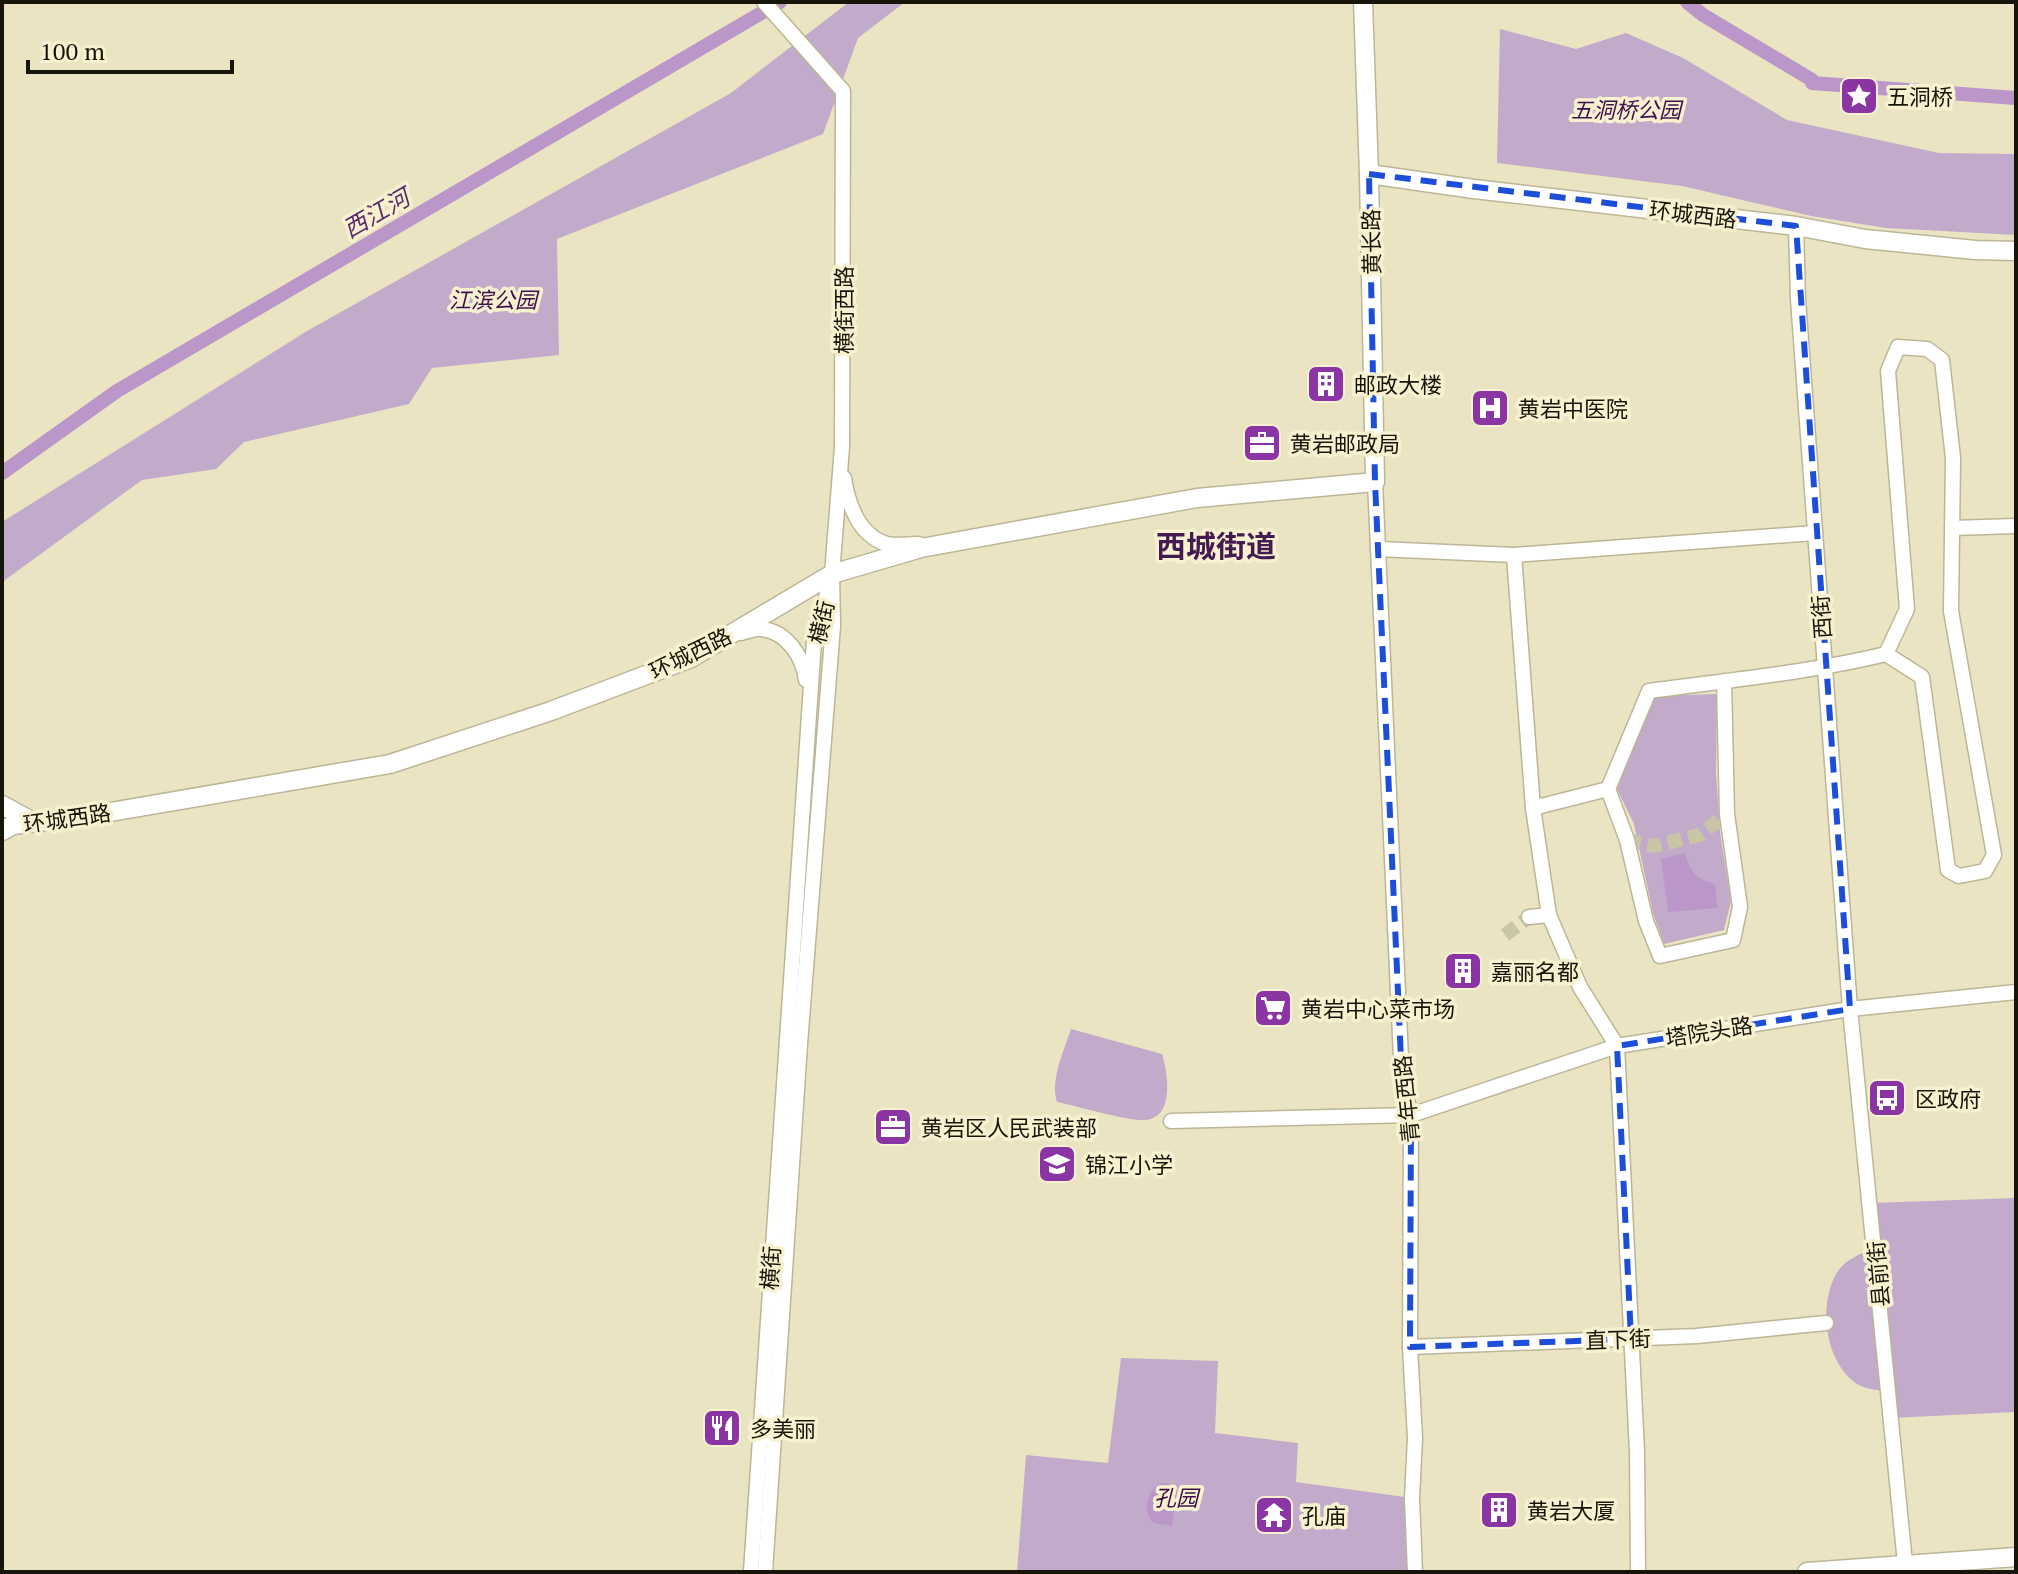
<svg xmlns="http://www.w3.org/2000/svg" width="2018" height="1574" font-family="'PT Serif','Noto Sans SC',serif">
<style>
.green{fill:#c2aaca}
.water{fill:#bb96c9}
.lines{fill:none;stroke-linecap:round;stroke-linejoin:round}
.canal{stroke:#bb96c9;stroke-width:14}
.minor-tunnel{stroke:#cac5a7;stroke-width:14;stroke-dasharray:14 7;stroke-linecap:butt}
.minor-casing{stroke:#bcb696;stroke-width:17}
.major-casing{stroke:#bcb696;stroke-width:21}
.minor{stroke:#fff;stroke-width:14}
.major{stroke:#fff;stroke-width:18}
.marked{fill:none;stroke:#1d4ed8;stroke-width:6;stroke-dasharray:16 10;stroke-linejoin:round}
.labels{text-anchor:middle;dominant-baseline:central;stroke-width:7;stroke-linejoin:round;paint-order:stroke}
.poi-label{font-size:22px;fill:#171509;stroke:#f7f1d0;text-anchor:start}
.park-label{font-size:22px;font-style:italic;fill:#3f0f4d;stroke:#f7f1d0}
.street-label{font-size:22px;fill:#171509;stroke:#f7f1d0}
.water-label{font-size:24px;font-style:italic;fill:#5b2c6a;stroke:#f7f1d0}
.district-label{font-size:30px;font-weight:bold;fill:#441b50;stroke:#f7f1d0}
</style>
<rect width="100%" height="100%" fill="#eae4c3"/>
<g class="green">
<polygon points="849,2 905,2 858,38 823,134 557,239 559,355 432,368 409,404 244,442 216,469 142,480 5,580 2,587 2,522 307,331 731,93"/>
<polygon points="1500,29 1576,49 1626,33 1683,58 1787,120 1939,153 2016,154 2016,235 1886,228 1811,216 1682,186 1497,163"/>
<polygon points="1717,694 1716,772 1720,832 1731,901 1724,930 1664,944 1653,913 1634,824 1617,789 1653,696"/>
<path d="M1071,1029l91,25c6,19 13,64 -17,66 -19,1 -67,-14 -88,-18 -7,-23 7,-51 14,-73z"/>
<path d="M2016,1198v214l-125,6 -3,-27c-12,-1 -26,-2 -35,-10 -29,-24 -35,-79 -15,-110 8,-12 24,-18 37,-23l-4,-45z"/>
<polygon points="1121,1358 1218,1361 1215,1433 1298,1443 1296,1482 1412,1498 1415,1572 1017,1572 1026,1455 1108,1463"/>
</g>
<g class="water">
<path d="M1685,853c5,19 11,26 30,31l2,24 -49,4 -7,-53z"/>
<path d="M1161,1483l17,2 -6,41 -18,-3c-12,-12 -8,-32 7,-40z"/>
</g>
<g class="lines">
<g class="canal">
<polyline points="1687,2 1703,15 1812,80 1812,83 2016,98"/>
<polyline points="2,473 117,391 780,2"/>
</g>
<g class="minor-tunnel">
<polyline points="1627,840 1654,846 1699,835 1727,814"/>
<polyline points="1505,935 1529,917"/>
</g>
<defs>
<g id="minor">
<polyline points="764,2 843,91 842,447 832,574 833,626 800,1044 765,1572"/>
<polyline points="1796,226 1798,299 1850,1009 1905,1563"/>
<path d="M844,478c4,26 15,58 43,66 9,2 22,0 32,0"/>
<polyline points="1375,482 1402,1081 1411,1115 1410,1347 1415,1438 1412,1498 1415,1572"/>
<polyline points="1952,528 2016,526"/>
<polyline points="1378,549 1514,555 1815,533"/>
<polyline points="1514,555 1533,808 1549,915 1580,987 1617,1046 1637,1452 1638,1572"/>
<path d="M741,633c6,-1 14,-5 20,-4 26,2 42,28 45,51"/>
<path d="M1724,681l3,133 13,93 -7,33 -73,16 -14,-35 -19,-81 -19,-51 41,-98c79,-11 159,-18 237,-37l36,23 26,193 11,6 26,-5 9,-16 -43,-244 2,-153 -11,-98 -15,-11 -29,-2 -10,24 19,238 -21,45"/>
<polyline points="1533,808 1608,789"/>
<polyline points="1529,917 1549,915"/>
<polyline points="1171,1121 1411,1115 1617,1046 1850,1009 2016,992"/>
<polyline points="1410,1347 1697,1336 1826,1323"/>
<polyline points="751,1572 814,641 828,590"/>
</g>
<g id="major">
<polyline points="1369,174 1474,189 1796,226 1865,239 1975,250 2016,251"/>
<polyline points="2,805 33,822"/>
<polyline points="2,831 13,825 93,815 390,764 551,711 691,658 832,574 921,548 1197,498 1375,482 1369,174 1363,2"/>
<polyline points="1807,1572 2016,1557"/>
</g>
</defs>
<use href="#minor" class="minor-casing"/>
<use href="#major" class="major-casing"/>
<use href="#minor" class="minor"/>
<use href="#major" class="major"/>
</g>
<path class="marked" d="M1369,174l427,52 54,783 -233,37 14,293 -221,8 1,-232 -9,-34 -27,-599z"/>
<defs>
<symbol id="sight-square" viewBox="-11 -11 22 22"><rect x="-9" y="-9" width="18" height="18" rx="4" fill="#8a35a3" stroke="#f7f1d0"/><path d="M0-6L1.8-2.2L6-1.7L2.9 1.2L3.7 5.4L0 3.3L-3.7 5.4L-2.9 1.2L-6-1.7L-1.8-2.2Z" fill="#fff"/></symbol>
<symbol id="building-square" viewBox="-11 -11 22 22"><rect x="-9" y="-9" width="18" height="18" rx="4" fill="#8a35a3" stroke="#f7f1d0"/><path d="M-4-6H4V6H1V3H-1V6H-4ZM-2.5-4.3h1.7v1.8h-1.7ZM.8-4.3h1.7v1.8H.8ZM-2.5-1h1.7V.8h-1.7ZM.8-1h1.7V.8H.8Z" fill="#fff"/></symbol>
<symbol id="hospital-square" viewBox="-11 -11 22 22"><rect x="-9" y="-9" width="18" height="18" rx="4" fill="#8a35a3" stroke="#f7f1d0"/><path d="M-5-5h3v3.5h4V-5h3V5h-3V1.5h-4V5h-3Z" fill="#fff"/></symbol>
<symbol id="office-square" viewBox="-11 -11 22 22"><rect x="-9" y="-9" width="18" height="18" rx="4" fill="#8a35a3" stroke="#f7f1d0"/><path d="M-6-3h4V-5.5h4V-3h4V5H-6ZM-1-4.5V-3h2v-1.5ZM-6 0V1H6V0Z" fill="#fff"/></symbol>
<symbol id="supermarket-square" viewBox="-11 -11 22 22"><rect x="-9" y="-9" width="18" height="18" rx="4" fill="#8a35a3" stroke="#f7f1d0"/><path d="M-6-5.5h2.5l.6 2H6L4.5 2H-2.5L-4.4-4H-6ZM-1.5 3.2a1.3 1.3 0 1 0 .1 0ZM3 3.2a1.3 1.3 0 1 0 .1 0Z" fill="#fff"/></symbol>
<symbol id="bus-square" viewBox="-11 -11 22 22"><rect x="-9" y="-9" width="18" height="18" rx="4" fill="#8a35a3" stroke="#f7f1d0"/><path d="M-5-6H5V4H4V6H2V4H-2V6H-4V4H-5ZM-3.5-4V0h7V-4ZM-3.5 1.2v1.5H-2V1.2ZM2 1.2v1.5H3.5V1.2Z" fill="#fff"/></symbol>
<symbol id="school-square" viewBox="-11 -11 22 22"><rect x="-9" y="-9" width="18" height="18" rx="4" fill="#8a35a3" stroke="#f7f1d0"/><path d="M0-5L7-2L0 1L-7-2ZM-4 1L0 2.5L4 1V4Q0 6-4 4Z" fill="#fff"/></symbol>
<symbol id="restaurant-square" viewBox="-11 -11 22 22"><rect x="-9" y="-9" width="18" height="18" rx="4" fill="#8a35a3" stroke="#f7f1d0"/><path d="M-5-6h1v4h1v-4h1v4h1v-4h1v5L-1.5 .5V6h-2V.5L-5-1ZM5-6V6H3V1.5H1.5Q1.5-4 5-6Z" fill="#fff"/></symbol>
<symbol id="temple-square" viewBox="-11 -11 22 22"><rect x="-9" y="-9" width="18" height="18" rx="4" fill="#8a35a3" stroke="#f7f1d0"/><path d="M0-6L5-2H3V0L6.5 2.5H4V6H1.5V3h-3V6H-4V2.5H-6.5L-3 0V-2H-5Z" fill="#fff"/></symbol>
</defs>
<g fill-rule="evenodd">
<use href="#sight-square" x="1837" y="74" width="44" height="44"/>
<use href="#building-square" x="1304" y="362" width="44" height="44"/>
<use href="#hospital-square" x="1468" y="386" width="44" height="44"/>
<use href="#office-square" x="1240" y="421" width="44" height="44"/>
<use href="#building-square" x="1441" y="949" width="44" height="44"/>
<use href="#supermarket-square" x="1251" y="986" width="44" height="44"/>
<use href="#bus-square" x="1865" y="1076" width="44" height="44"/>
<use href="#office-square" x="871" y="1105" width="44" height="44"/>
<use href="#school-square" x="1035" y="1142" width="44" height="44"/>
<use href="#restaurant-square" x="700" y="1406" width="44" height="44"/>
<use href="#building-square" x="1477" y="1488" width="44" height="44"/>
<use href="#temple-square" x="1252" y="1493" width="44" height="44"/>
</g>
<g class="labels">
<g class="poi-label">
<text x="1887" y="96">五洞桥</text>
<text x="1354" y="384">邮政大楼</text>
<text x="1518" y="408">黄岩中医院</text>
<text x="1290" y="443">黄岩邮政局</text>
<text x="1491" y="971">嘉丽名都</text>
<text x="1301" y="1008">黄岩中心菜市场</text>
<text x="1915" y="1098">区政府</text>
<text x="921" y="1127">黄岩区人民武装部</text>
<text x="1085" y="1164">锦江小学</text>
<text x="750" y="1428">多美丽</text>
<text x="1527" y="1510">黄岩大厦</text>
<text x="1302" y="1515">孔庙</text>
</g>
<g class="park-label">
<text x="1626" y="109">五洞桥公园</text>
<text x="493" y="299">江滨公园</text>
<text x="1176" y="1497">孔园</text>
</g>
<g class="street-label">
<text transform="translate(1693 214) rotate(7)">环城西路</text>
<text transform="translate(1371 242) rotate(-91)">黄长路</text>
<text transform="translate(843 310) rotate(-90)">横街西路</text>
<text transform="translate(1821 617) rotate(-94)">西街</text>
<text transform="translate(821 622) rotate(-77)">横街</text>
<text transform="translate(690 653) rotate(-26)">环城西路</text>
<text transform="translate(67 818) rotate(-8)">环城西路</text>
<text transform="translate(1709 1031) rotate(-9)">塔院头路</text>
<text transform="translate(1406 1099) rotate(-96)">青年西路</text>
<text transform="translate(770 1268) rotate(-86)">横街</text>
<text transform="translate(1878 1274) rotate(-95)">县前街</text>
<text transform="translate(1618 1339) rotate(-2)">直下街</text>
</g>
<g class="water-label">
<text transform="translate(376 213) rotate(-30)">西江河</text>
</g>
<g class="district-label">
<text x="1216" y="546">西城街道</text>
</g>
</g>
<rect width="2018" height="1574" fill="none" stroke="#171509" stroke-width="8"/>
<path d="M28 60v12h204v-12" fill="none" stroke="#171509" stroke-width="4"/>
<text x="40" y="60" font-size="24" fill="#171509" stroke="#f7f1d0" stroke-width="6" paint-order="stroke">100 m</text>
</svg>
